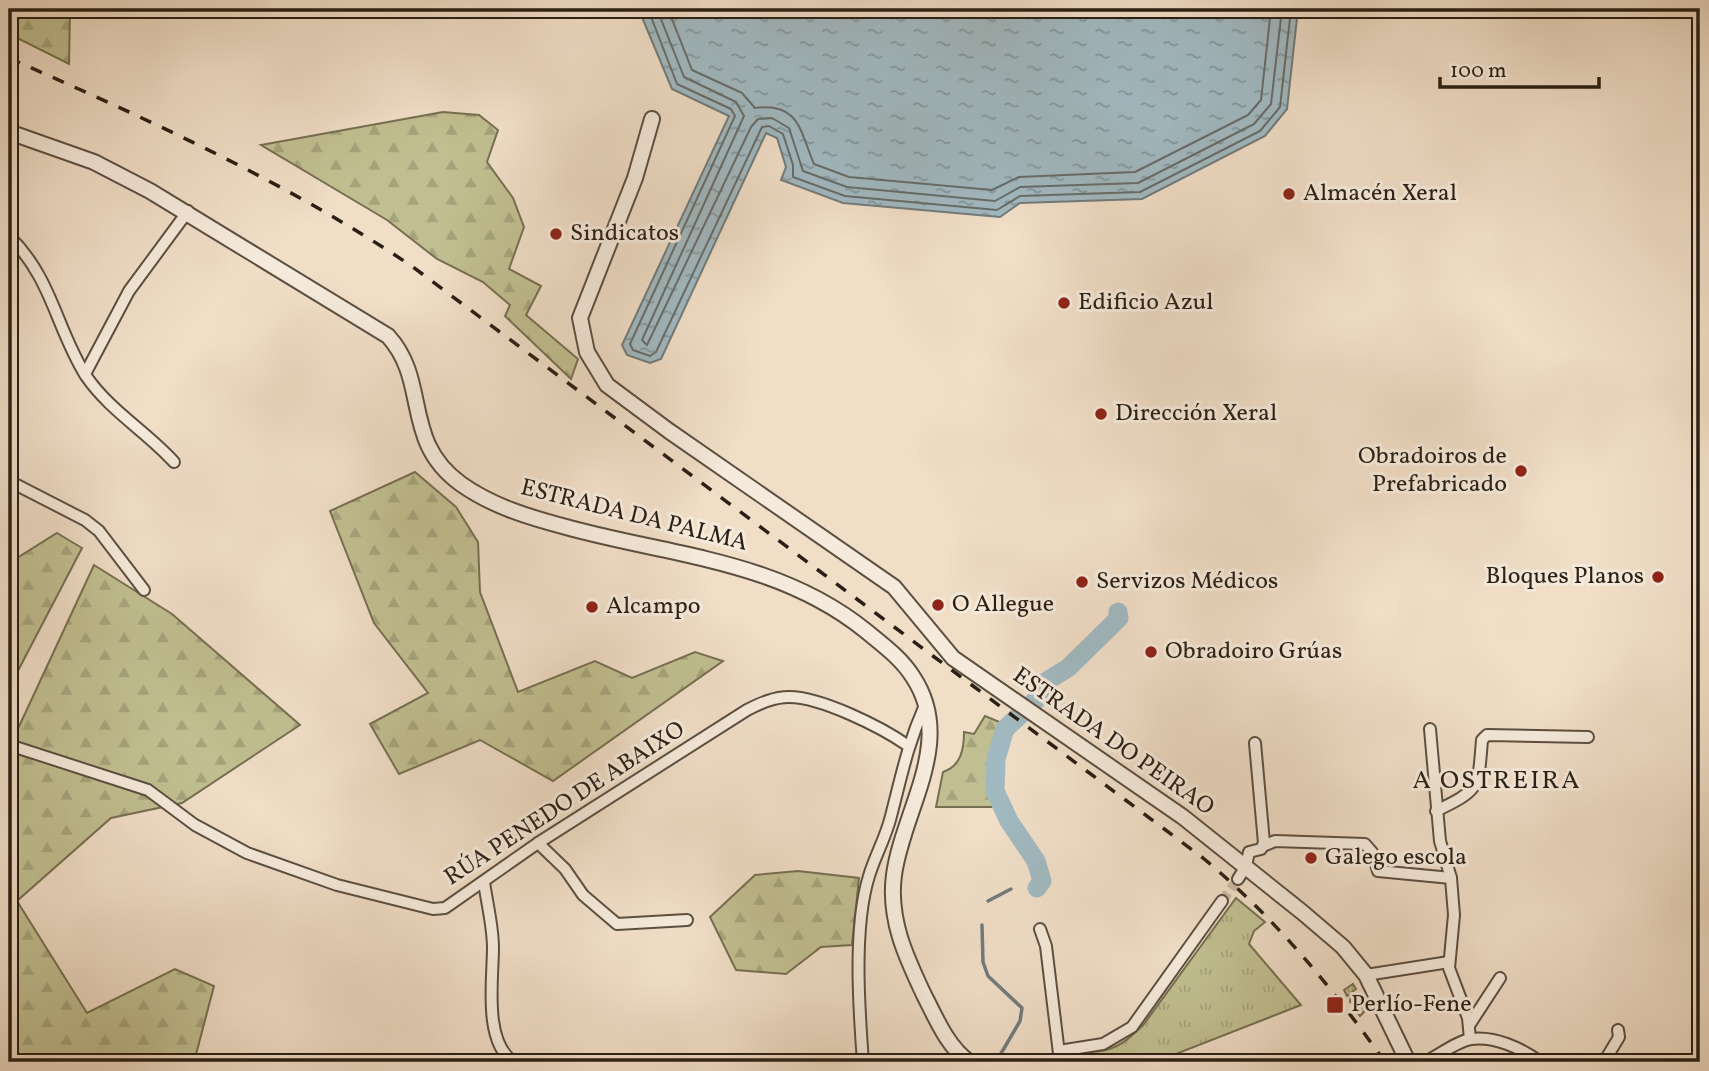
<svg xmlns="http://www.w3.org/2000/svg" width="1709" height="1071" font-family="Vollkorn,serif">
<style>
.grass{fill:url(#grass-tufts);stroke:#766f52;stroke-width:2}
.forest{fill:url(#forest-firs);stroke:#766f52;stroke-width:2}
.water{fill:url(#water-ripples);stroke:#717b7c;stroke-width:2}
.lines{fill:none;stroke-linecap:round;stroke-linejoin:round}
.shore{stroke:#666c6a;stroke-width:2}
.stream{stroke:#717b7c;stroke-width:3.5}
.river{stroke:#a1b9c1;stroke-width:19}
.minor-tunnel{stroke:#c8b8a3;stroke-width:10;stroke-dasharray:10 5;stroke-linecap:butt}
.minor-casing{stroke:#5c4f41;stroke-width:14}
.tertiary-casing{stroke:#5c4f41;stroke-width:18}
.minor{stroke:#f5eadb;stroke-width:10}
.tertiary{stroke:#f5eadb;stroke-width:14}
.rail{stroke:#2a1f14;stroke-width:3.5;stroke-dasharray:12 12;stroke-linecap:butt}
.poi-dot{fill:#8f2418;stroke:#f5eadb;stroke-width:2.5}
.labels{text-anchor:middle;dominant-baseline:central;stroke-width:6;stroke-linejoin:round;paint-order:stroke}
.poi-label{font-size:24px;fill:#2a1f14;stroke:#f5eadb;text-anchor:start}
.street-label{font-size:24px;fill:#2a1f14;stroke:#f5eadb}
.neighbourhood-label{font-size:26px;letter-spacing:2px;fill:#2a1f14;stroke:#f5eadb}
</style>
<defs>
<pattern id="grass-tufts" width="24" height="20" patternUnits="userSpaceOnUse" patternTransform="scale(1.75)"><rect width="24" height="20" fill="#c1bf91"/><path d="M3 7l-1-3M5 7V3M7 7l1-3M15 17l-1-3M17 17v-4M19 17l1-3" fill="none" stroke="#a6a47c"/></pattern>
<pattern id="forest-firs" width="22" height="20" patternUnits="userSpaceOnUse" patternTransform="scale(1.75)"><rect width="22" height="20" fill="#c1bf91"/><path d="M5 1l3.5 6h-7zM16 11l3.5 6h-7z" fill="#a6a47c"/></pattern>
<pattern id="water-ripples" width="26" height="14" patternUnits="userSpaceOnUse" patternTransform="scale(1.75)"><rect width="26" height="14" fill="#a1b9c1"/><path d="M2 4q2-2 4 0t4 0M15 11q2-2 4 0t4 0" fill="none" stroke="#83969c"/></pattern>
</defs>
<rect width="100%" height="100%" fill="#f0dec7"/>
<filter id="stains"><feTurbulence type="fractalNoise" baseFrequency=".00286" numOctaves="4"/><feColorMatrix values="0 0 0 0 .2 0 0 0 0 .09 0 0 0 0 .02 0 0 0 .5 -.17"/></filter>
<radialGradient id="worn" r=".72"><stop offset=".6" stop-color="#630" stop-opacity="0"/><stop offset="1" stop-color="#630" stop-opacity=".3"/></radialGradient>
<g class="grass">
<path d="M1236,898l29,24 -11,9 -5,13 52,61 -133,52 2,5h-100c8,-13 23,-9 36,-12 16,-4 27,-15 38,-26z"/>
<polygon points="1353,984 1356,989 1352,992 1363,998 1367,1009 1360,1016 1356,1011 1359,1007 1350,1002 1351,994 1347,996 1344,990"/>
</g>
<g class="forest">
<polygon points="9,9 70,9 69,64 9,34"/>
<polygon points="443,112 479,115 498,130 487,162 513,198 524,227 509,269 541,286 526,315 578,359 571,379 505,316 510,305 483,282 437,259 387,220 261,145"/>
<polygon points="415,472 456,507 478,542 480,592 518,692 595,661 632,678 695,652 723,661 553,781 480,740 399,774 370,724 428,693 374,623 330,511"/>
<polygon points="57,533 82,548 9,688 9,563"/>
<polygon points="94,565 172,614 300,725 182,803 111,818 17,901 87,1013 175,969 214,986 194,1062 9,1062 9,748"/>
<path d="M985,716l17,7 -13,46 6,38h-59l7,-35c18,-6 21,-23 21,-40l10,2z"/>
<polygon points="798,871 859,878 852,945 821,947 786,974 736,970 710,917 755,875"/>
</g>
<polygon class="water" points="642,9 1298,9 1287,109 1265,136 1142,199 1020,203 1000,217 843,203 781,180 786,167 777,138 766,133 661,359 650,363 627,355 622,345 729,116 672,89 641,15"/>
<g class="lines">
<g class="shore">
<polyline points="648,9 677,84 731,109 735,116 630,344 633,350 650,356 656,352 762,127 769,126 783,134 793,165 793,177 845,196 997,210 1020,196 1140,192 1260,131 1280,107 1291,9"/>
<polyline points="657,9 684,77 736,102 744,116 642,340 647,345 751,127 758,119 772,118 789,128 803,171 847,187 995,201 1020,187 1138,183 1254,124 1271,104 1282,9"/>
<path d="M668,9l24,61 50,23 13,15c45,-6 45,24 59,56l35,13 143,13 27,-13 116,-5 113,-57 13,-15 10,-91"/>
</g>
<g class="stream">
<polyline points="988,901 1011,889"/>
<polyline points="982,925 983,962 988,976 1022,1008 1020,1021 996,1062"/>
</g>
<polyline class="river" points="1037,888 1042,881 1036,861 1009,821 995,791 996,759 1005,729 1038,698 1042,684 1068,668 1119,618 1118,612"/>
<polyline class="minor-tunnel" points="1222,901 1238,879"/>
<defs>
<g id="minor">
<path d="M9,236c43,42 47,92 77,140 24,35 60,55 88,86"/>
<polyline points="85,374 129,291 188,211"/>
<polyline points="9,481 85,520 99,531 144,590"/>
<polyline points="1430,729 1440,841 1451,878 1454,915 1449,968 1468,1018 1470,1039"/>
<path d="M9,745l139,45 47,35 52,28 90,32 96,24 12,-1 93,-65 209,-133c14,-7 27,-13 42,-13 32,0 92,30 118,48"/>
<path d="M1436,811c45,-22 42,-23 46,-71l5,-5 101,2"/>
<polyline points="538,843 565,869 583,895 617,924 687,920"/>
<polyline points="1263,846 1275,841 1365,844 1372,852 1378,871 1451,878"/>
<polyline points="1238,879 1246,866 1249,852 1261,849 1264,843 1255,743"/>
<path d="M484,882c3,22 9,44 9,66 0,30 -10,95 21,114"/>
<polyline points="1040,929 1046,946 1060,1062"/>
<polyline points="1366,975 1449,962"/>
<polyline points="1470,1024 1500,978"/>
<polyline points="1059,1051 1103,1044 1132,1027 1222,901"/>
<path d="M863,1062c-4,-53 -10,-135 6,-186 6,-20 17,-39 22,-60 11,-42 16,-70 34,-111"/>
<path d="M1425,1062c13,-6 32,-21 46,-23 24,-3 50,9 69,23"/>
<polyline points="1604,1062 1619,1037 1618,1030"/>
</g>
<g id="tertiary">
<polyline points="652,119 635,178 580,318 587,352 607,385 669,431 894,587 953,658 1183,817 1302,912 1343,947 1366,975 1408,1062"/>
<path d="M9,132l85,30 56,29 238,145c42,46 13,105 73,148 31,22 67,33 105,43 105,29 212,33 300,104 17,14 35,27 47,46 43,65 -10,132 -19,198 -6,44 12,82 30,120 12,23 23,51 45,67"/>
</g>
</defs>
<use href="#minor" class="minor-casing"/>
<use href="#tertiary" class="tertiary-casing"/>
<use href="#minor" class="minor"/>
<use href="#tertiary" class="tertiary"/>
<path class="rail" d="M9,58c138,61 278,124 404,209l790,591c72,60 128,128 182,204"/>
</g>
<g class="poi-dot">
<circle cx="1289" cy="194" r="7"/>
<circle cx="556" cy="234" r="7"/>
<circle cx="1064" cy="303" r="7"/>
<circle cx="1101" cy="414" r="7"/>
<circle cx="1521" cy="471" r="7"/>
<circle cx="1658" cy="577" r="7"/>
<circle cx="1082" cy="582" r="7"/>
<circle cx="938" cy="605" r="7"/>
<circle cx="592" cy="607" r="7"/>
<circle cx="1151" cy="652" r="7"/>
<circle cx="1311" cy="858" r="7"/>
<rect x="1326" y="996" width="18" height="18" rx="3.5"/>
</g>
<g class="labels">
<g class="poi-label">
<text x="1303" y="194">Almacén Xeral</text>
<text x="570" y="234">Sindicatos</text>
<text x="1078" y="303">Edificio Azul</text>
<text x="1115" y="414">Dirección Xeral</text>
<text x="1507" y="457" text-anchor="end">Obradoiros de<tspan x="1507" dy="28">Prefabricado</tspan></text>
<text x="1644" y="577" text-anchor="end">Bloques Planos</text>
<text x="1096" y="582">Servizos Médicos</text>
<text x="952" y="605">O Allegue</text>
<text x="606" y="607">Alcampo</text>
<text x="1165" y="652">Obradoiro Grúas</text>
<text x="1325" y="858">Galego escola</text>
<text x="1351" y="1005">Perlío-Fene</text>
</g>
<g class="street-label">
<text transform="translate(634 516) rotate(14)">ESTRADA DA PALMA</text>
<text transform="translate(1113 742) rotate(35)">ESTRADA DO PEIRAO</text>
<text transform="translate(565 804) rotate(-33)">RÚA PENEDO DE ABAIXO</text>
</g>
<g class="neighbourhood-label">
<text x="1497" y="781">A OSTREIRA</text>
</g>
</g>
<rect width="1709" height="1071" fill="none" stroke="#f0dec7" stroke-width="35"/>
<rect x="10" y="10" width="1688" height="1050" fill="none" stroke="#2a1f14" stroke-width="3.5"/>
<rect x="18" y="18" width="1674" height="1036" fill="none" stroke="#2a1f14" stroke-width="2"/>
<path d="M1440 77v10h159v-10" fill="none" stroke="#2a1f14" stroke-width="3.5"/>
<text x="1450" y="77" font-size="21" fill="#2a1f14" stroke="#f5eadb" stroke-width="5" paint-order="stroke">100 m</text>
<rect width="100%" height="100%" filter="url(#stains)"/>
<rect width="100%" height="100%" fill="url(#worn)"/>
</svg>
